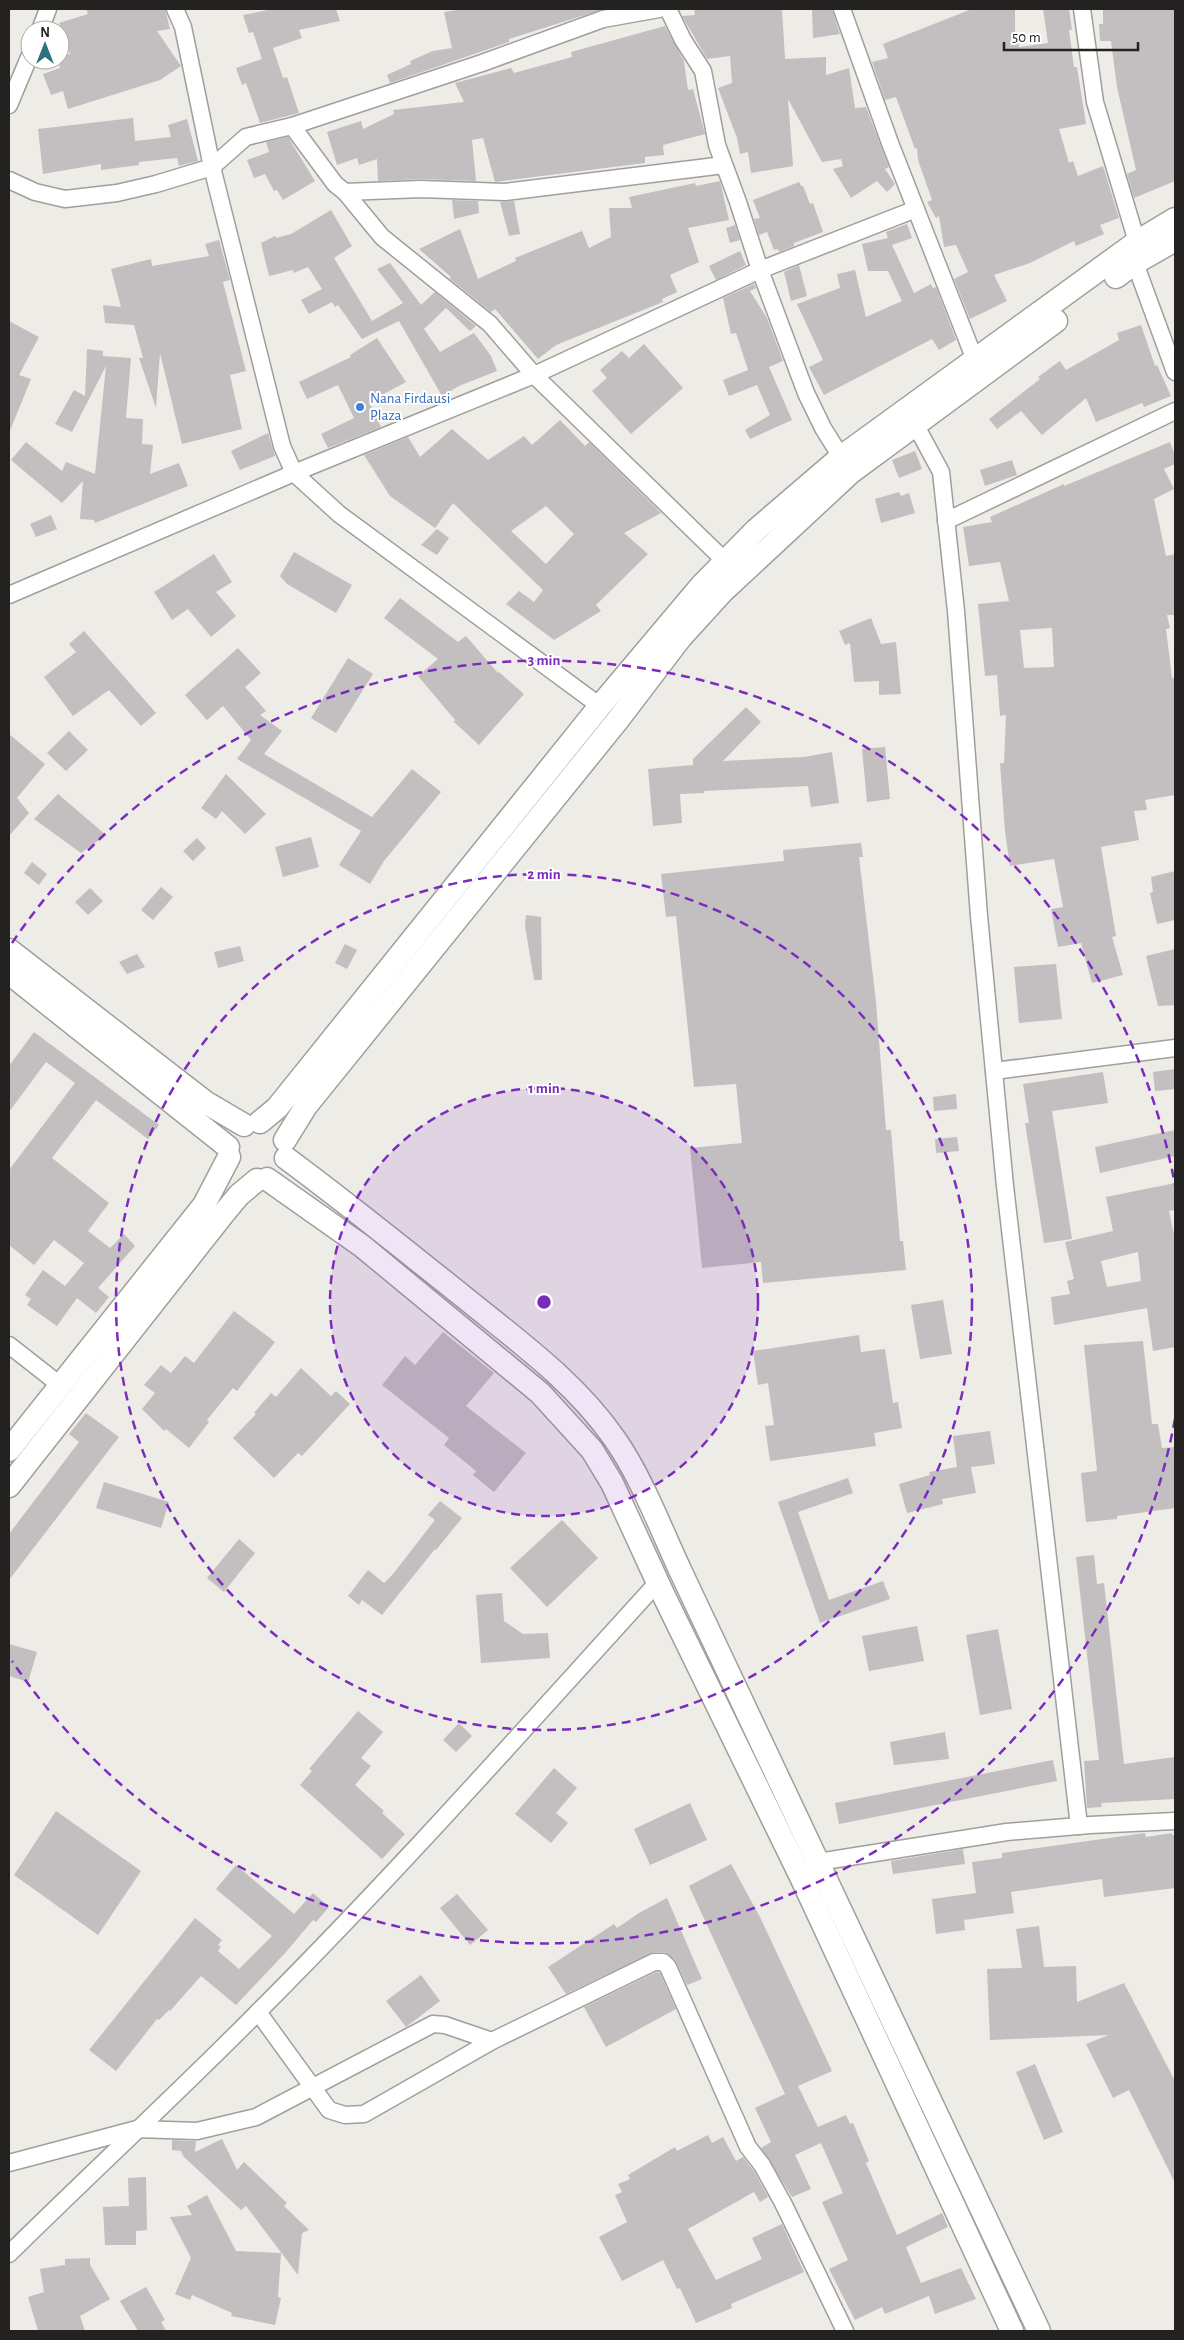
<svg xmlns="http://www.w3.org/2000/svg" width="1184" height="2340" font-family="'Alegreya Sans',sans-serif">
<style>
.building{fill:#c3bec0;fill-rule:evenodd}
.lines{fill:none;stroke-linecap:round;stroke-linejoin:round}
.street-casing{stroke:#a19f9b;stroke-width:19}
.secondary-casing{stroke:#a19f9b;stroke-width:25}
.street{stroke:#fff;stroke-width:16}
.secondary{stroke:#fff;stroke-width:22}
.ring{fill:none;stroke:#7b2cbf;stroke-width:2.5;stroke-dasharray:9 6}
.shop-dot{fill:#3f7fe0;stroke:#fff;stroke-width:2}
.labels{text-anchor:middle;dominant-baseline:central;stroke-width:4;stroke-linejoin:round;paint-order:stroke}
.shop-label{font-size:15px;fill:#366cbe;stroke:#fff;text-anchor:start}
.centre{fill:#7b2cbf;stroke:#fff;stroke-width:2.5}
.ring-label{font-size:15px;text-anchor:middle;font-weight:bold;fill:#7b2cbf;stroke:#fff;stroke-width:4;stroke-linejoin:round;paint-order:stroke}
</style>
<rect width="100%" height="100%" fill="#eeece7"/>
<g class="building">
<polygon points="86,9 165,9 170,29 157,31 181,66 160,80 68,109 63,91 51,95 43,74 60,68 58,60 60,60 60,56 70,54 59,23 88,14"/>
<polygon points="273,9 336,9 340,21 299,30 302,38 273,48 283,78 287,77 299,113 260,123 246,83 242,85 236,68 262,59 253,32 249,33 243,15"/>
<polygon points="463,9 604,9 509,39 509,42 390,83 387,75 411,64 410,61 433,51 452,48 444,12"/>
<polygon points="694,9 782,9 785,59 826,57 826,75 849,68 855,108 866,107 889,167 885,169 895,184 887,192 877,181 851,198 833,169 843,166 841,159 822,162 788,99 793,166 751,173 748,152 740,154 737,138 718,88 732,83 730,56 707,59 682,16 695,15"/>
<polygon points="812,9 832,9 840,34 813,38"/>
<polygon points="972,9 1015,9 1015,39 1018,38 1019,47 1048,43 1043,9 1069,9 1072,30 1069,30 1074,67 1077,67 1086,124 1059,129 1069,163 1073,161 1078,176 1103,166 1119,218 1100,225 1104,234 1076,246 1074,241 1030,263 994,275 1007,301 970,319 954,279 968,272 956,245 944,247 939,216 936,218 927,202 932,200 918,160 917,148 915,149 896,97 885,100 872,62 888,58 883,44"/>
<polygon points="1103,9 1175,9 1175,181 1134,198 1127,174 1136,170 1117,87 1111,41 1100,41 1099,24 1103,24"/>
<polygon points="665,26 684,61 688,90 693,89 705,134 663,145 664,155 645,157 645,163 495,182 483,138 472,140 476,181 421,179 378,181 377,159 359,165 357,158 337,165 327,132 361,121 363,129 394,114 393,110 464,102 455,83 511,68 514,73 572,57 571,52"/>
<polygon points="133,118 135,141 171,137 168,125 187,119 198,161 179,166 177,158 139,162 139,165 101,170 101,164 43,174 38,129"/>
<polygon points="288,137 315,181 283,200 277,190 274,191 265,174 254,178 247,160 269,152 266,142"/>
<polygon points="720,181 729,220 688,228 699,262 670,275 677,292 662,299 663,302 556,345 538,359 495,309 491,312 449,278 451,277 419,249 460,229 478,279 516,261 515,258 582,231 589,248 611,237 609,208 632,208 629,197 695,183 696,186"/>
<polygon points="799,182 801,186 803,186 810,204 813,203 823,232 794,243 794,246 779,252 778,249 774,250 767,232 759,235 754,219 760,218 753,200"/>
<polygon points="452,200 478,201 479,213 454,219"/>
<polygon points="514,201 520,234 509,236 500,202"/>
<polygon points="331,210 352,246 334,258 372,321 403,303 377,269 390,263 421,305 435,292 476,326 470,331 446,308 424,329 440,352 474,333 491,356 497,371 459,386 442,396 399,321 362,339 338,305 335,307 332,302 309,314 301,300 322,289 308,267 294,273 293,270 269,276 261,243 275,236 276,238 291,234"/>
<polygon points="907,224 912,238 892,245 914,293 931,284 933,288 936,287 956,340 939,350 932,339 824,395 809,367 823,360 797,304 840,288 837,274 855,270 866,317 902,301 888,271 868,271 862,244 888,238 886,232"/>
<polygon points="735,225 740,240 730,243 726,228"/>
<polygon points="219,240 230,280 223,282 246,371 230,375 242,429 182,444 160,353 156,408 139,358 143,358 134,325 105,323 103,305 121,307 111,269 151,259 152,266 209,256 205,244"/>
<polygon points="740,251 746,265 716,280 709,266"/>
<polygon points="799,265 807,296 791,301 784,272"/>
<polygon points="754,284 756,288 750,291 767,318 783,361 769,367 792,420 750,439 745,430 770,415 757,385 729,396 723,380 748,370 736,333 731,334 723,298"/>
<polygon points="9,321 39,337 19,375 31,379 9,433"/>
<polygon points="1141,325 1155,366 1157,365 1171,396 1144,407 1142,403 1096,422 1086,398 1042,435 1021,411 997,429 989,419 1040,379 1038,377 1060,361 1066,370 1119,340 1117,333"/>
<polygon points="377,338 406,382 369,402 381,427 328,448 321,434 354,418 338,385 307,399 299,382 351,357 350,355"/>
<polygon points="644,344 683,388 631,434 592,391 607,378 600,370 622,351 629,358"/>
<polygon points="87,349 103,351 103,356 131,358 126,418 143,419 142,444 153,445 150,474 179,463 188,486 95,523 94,520 80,519 83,481 62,503 11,460 26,442 62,471 66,462 95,474 106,366 72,432 55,424 74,390 85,396"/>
<path d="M560,420l25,26 4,-4 72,71 -37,20 24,21 -52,51 5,6 -47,29 -48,-36 13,-13 15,11 9,-12 -90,-87 -18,25 -45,-32 -26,-41 44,-18 12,20 32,-28 36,31 36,-24 8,9zM546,506l28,28 -28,30 -35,-33z"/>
<polygon points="268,433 275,456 240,470 231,451"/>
<path d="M1170,442l5,13v9l-11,5 10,20 -20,10 12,57 9,-2v61h-8l3,13 -4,1 6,49h3v117l-30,5 2,10 -13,1 5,29 -38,7 15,89 -4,1 11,38 -31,8 -11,-40 -23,4 -7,-38 12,-2 -9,-48 -44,7 -5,-35 -5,-68h4l2,-48 -6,1 -3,-41 -12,1 -7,-72 31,-3 -9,-39 -31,4 -6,-39 29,-5 -2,-5 74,-33v2zM1052,628l2,39 -30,1 -4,-38z"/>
<polygon points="915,451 922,469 899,478 892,460"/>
<polygon points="1012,460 1017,475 985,486 980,470"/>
<polygon points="899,492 901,496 909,493 915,513 881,523 875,499"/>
<polygon points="51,515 57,529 36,537 30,524"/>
<polygon points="437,529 449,538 437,555 421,545"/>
<polygon points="294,552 352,585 336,613 287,584 280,576"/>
<polygon points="214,554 232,582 216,592 236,616 211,637 188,609 172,620 154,592"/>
<polygon points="400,598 458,642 466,636 498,673 499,672 524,694 479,745 454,722 455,720 418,676 438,659 384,618"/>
<polygon points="871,618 881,644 896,642 901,694 879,695 879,681 854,682 850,643 845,645 839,631"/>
<polygon points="84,631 156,713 141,726 109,690 73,716 44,677 76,652 69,644"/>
<polygon points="238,648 261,673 245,687 266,711 260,715 282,731 264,754 372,817 412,769 441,792 384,861 370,884 339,865 361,831 237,759 251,740 223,706 207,720 185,695"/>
<polygon points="348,658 373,674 336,733 311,718"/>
<polygon points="746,707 761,722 723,761 804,757 832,752 839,803 811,807 808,786 704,791 704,793 680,794 682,823 653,826 648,769 693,765 693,759"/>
<polygon points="69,731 88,750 66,771 47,753"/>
<polygon points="9,734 45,764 17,798 29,813 9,836"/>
<polygon points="885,747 890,799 867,802 862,749"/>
<polygon points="226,774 266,814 245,834 222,811 216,819 201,808"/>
<polygon points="58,794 106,835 81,853 34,819"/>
<polygon points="311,837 319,867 283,877 275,847"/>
<polygon points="197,838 206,848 193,861 183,851"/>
<polygon points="861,843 863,857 859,857 876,1002 886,1130 891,1130 900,1241 903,1241 906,1270 763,1283 761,1262 702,1268 690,1148 742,1143 736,1084 694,1087 676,916 666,917 661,874 784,861 783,850"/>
<polygon points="32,862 47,874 39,885 24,873"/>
<polygon points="1175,871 1175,920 1157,924 1150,893 1153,892 1151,877"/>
<polygon points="161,887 173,897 153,920 141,910"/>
<polygon points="90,888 103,901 88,915 75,902"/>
<polygon points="526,915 541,917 542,980 534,980 525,926"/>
<polygon points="345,944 357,950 347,969 335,963"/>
<polygon points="240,946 244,961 218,968 214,952"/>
<polygon points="1175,949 1175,1005 1158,1006 1146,956"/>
<polygon points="137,954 145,967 127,974 119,962"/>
<polygon points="1056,964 1062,1019 1019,1023 1014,967"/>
<polygon points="34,1032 159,1125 148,1139 96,1100 52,1158 109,1203 88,1231 110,1248 124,1234 135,1246 98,1288 109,1297 96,1313 77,1298 57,1326 27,1305 31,1299 25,1295 43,1270 65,1286 84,1263 54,1240 34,1265 9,1245 9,1170 75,1083 46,1062 9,1112 9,1066"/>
<polygon points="1175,1069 1175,1089 1155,1091 1153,1072"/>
<polygon points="1103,1072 1108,1103 1052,1111 1072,1239 1044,1243 1025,1123 1029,1123 1023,1084"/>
<polygon points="956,1094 957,1109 934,1111 933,1097"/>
<polygon points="1175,1130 1175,1156 1100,1173 1095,1147"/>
<polygon points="957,1137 959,1151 936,1153 935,1139"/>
<path d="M1175,1183v27l-6,1 6,28v108l-22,4 -6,-43 -93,17 -3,-28 19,-3 -3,-13 7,-2 -9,-37 48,-11 -7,-34zM1138,1252l3,29 -34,6 -6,-26z"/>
<polygon points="943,1300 952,1354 920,1359 911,1305"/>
<polygon points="234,1311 275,1342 237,1391 233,1388 207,1420 209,1422 189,1448 166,1429 164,1431 142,1409 155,1393 144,1385 161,1365 171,1373 185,1356 194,1363"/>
<polygon points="443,1332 494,1373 466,1406 526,1453 494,1492 473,1475 476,1471 444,1445 449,1438 382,1385 405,1356 415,1365"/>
<polygon points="859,1335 861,1352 885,1349 893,1403 898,1402 902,1428 874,1433 876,1446 770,1461 765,1426 774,1425 768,1383 758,1385 753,1351"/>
<polygon points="1143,1341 1152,1424 1158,1424 1162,1448 1175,1447 1175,1508 1117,1516 1117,1519 1086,1522 1081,1473 1097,1471 1084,1345"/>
<polygon points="301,1368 331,1396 336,1391 350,1404 302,1456 298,1453 274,1478 233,1438 256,1414 254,1413 271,1393 276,1397"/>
<polygon points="86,1413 119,1437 9,1580 9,1534 79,1442 69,1434"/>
<polygon points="990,1431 995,1464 971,1467 976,1493 942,1499 943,1504 907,1513 899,1484 930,1475 929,1472 957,1467 953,1436"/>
<polygon points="848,1478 853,1493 798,1512 829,1600 883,1581 890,1599 820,1623 778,1502"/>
<polygon points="104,1482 169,1502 161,1528 96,1508"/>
<polygon points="440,1501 462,1518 436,1550 435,1549 382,1615 362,1600 359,1605 348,1596 368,1570 384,1583 393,1574 435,1520 428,1515"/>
<polygon points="562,1520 598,1558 547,1607 510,1568"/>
<polygon points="239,1539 255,1553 224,1592 207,1578"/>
<polygon points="1094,1555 1097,1584 1104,1583 1124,1764 1175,1757 1175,1799 1101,1803 1102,1807 1087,1808 1084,1761 1099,1760 1076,1557"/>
<polygon points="502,1593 504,1621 523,1634 548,1633 550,1658 481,1663 476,1595"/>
<polygon points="917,1626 924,1661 869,1671 862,1636"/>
<polygon points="998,1629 1012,1709 980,1715 966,1635"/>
<polygon points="9,1644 37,1652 28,1682 9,1676"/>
<polygon points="358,1711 383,1732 361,1758 371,1766 355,1785 384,1811 382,1813 405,1834 382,1859 300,1785 312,1771 309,1769"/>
<polygon points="459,1723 472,1736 456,1752 443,1740"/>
<polygon points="945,1732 949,1759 894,1765 890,1742"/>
<polygon points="1053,1760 1057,1781 839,1824 835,1803"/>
<polygon points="554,1768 577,1788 556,1813 568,1823 551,1843 515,1814"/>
<polygon points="690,1803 707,1840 650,1865 634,1829"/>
<polygon points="56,1811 141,1871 98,1935 14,1875"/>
<polygon points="1145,1833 1146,1837 1172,1833 1172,1835 1175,1835 1175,1888 1104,1897 1102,1879 1011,1892 1014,1913 964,1920 965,1930 936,1934 932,1899 976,1893 972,1862 1002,1858 1002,1853"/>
<polygon points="963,1849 965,1864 893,1874 891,1861"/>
<polygon points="731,1864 761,1919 832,2071 798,2086 818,2127 846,2115 850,2124 853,2123 869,2161 866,2163 897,2235 942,2213 948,2227 906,2247 921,2283 961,2268 976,2299 935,2314 929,2296 885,2314 882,2307 855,2320 829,2269 848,2260 822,2202 843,2193 821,2143 795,2155 811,2189 792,2197 761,2148 771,2142 755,2108 785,2094 689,1886"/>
<polygon points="236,1865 294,1914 313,1893 329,1907 316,1922 313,1920 286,1952 236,2005 201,1976 170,2011 169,2010 159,2020 157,2019 116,2071 89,2050 195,1918 222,1940 218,1945 221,1947 218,1951 239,1969 272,1936 216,1889"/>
<polygon points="457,1894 488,1930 470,1945 440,1908"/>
<polygon points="667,1898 702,1979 687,1985 675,1960 664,1952 654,1952 566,1994 548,1967 614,1924 617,1928 639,1913"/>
<polygon points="1039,1926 1044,1967 1076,1966 1077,2002 1124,1983 1175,2081 1175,2183 1129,2090 1113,2098 1086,2044 1109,2035 990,2040 987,1969 1022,1968 1016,1929"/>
<polygon points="656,1972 660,1973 676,2009 606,2047 584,2007"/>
<polygon points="421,1975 440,2001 406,2027 386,2001"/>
<polygon points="1035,2064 1063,2132 1044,2140 1016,2072"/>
<polygon points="708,2135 712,2143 723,2137 736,2161 743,2157 754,2171 768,2197 760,2202 754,2192 688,2229 716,2280 762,2259 752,2238 782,2224 804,2272 731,2304 732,2308 696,2323 680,2288 677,2289 663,2260 622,2281 599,2237 627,2222 615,2195 622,2192 618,2184 630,2179 628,2175 675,2147 677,2151"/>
<polygon points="222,2139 237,2170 244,2162 287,2203 284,2206 309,2230 302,2233 298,2275 246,2206 241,2210 183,2156 181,2151 172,2150 172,2140 196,2141 195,2152"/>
<polygon points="146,2177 147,2230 136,2231 136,2245 105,2245 103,2207 129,2206 128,2178"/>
<polygon points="207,2195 236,2251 281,2253 278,2297 281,2298 275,2325 231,2316 232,2313 192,2295 190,2300 175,2294 191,2258 170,2217 192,2215 187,2206"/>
<polygon points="90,2258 90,2265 110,2299 80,2316 85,2331 38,2331 28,2297 44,2292 40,2269 65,2265 65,2259"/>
<polygon points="146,2287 165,2320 161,2322 166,2331 138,2331 120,2301"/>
</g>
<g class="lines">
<defs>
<g id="street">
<polyline points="175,9 183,27 212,167 282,446 294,473 339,514 600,706"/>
<polyline points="668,9 683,40 703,71 717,145 738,202 760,270 806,393 823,428 841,457"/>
<polyline points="842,9 890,143 975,360"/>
<polyline points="1082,9 1095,102 1137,242"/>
<polyline points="40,30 48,9"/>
<polyline points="9,105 30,55"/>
<polyline points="292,126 335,184 345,192 382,237 490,324 534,375 726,562"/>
<polyline points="9,180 35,192 65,199 117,193 156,184 212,167 246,137 292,126 482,63 603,19 659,9"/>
<polyline points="345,192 421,189 505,192 724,165"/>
<polyline points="1135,263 1175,372"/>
<polyline points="915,424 941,472 956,611 979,916 1005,1186 1079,1826"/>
<polyline points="946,521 1175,411"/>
<polyline points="9,595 294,473 534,375 760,270 916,209"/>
<polyline points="994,1071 1175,1048"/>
<polyline points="9,1345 60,1385"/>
<polyline points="818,1862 1007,1832 1090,1825 1175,1821"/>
<polyline points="258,2012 329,2110 345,2115 364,2114 492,2041 654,1962 663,1962 668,1967 748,2147 762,2165 783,2203 845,2331"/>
<polyline points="9,2163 137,2129 197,2131 256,2117 433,2024 445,2025 492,2041"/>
<path d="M9,2254c82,-81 168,-160 249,-242 138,-138 268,-285 400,-430"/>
</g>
<g id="secondary">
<polyline points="1116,277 1135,263 1175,240"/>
<polyline points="9,950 205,1102 244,1125"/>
<polyline points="9,973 228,1147"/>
<polyline points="260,1122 277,1108 600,706 701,586 756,530 841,457 1137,242 1175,219"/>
<polyline points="285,1140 306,1106 617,721 681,637 722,592 850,473 1056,321"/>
<path d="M286,1158c61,45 120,93 179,140 53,43 110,84 149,140 27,38 46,89 66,132l359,761"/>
<polyline points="267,1179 362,1246 540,1393 592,1450 612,1483 664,1596 801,1877 1012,2331"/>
<polyline points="9,1450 204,1205 229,1157"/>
<polyline points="9,1486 224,1213 239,1195 257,1180"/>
</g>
</defs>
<use href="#street" class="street-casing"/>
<use href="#secondary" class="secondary-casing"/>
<use href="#street" class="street"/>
<use href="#secondary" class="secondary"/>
</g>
<circle cx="544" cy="1302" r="214" fill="#7b2cbf" fill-opacity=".12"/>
<g class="ring">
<circle cx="544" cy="1302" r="214"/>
<circle cx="544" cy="1302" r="428"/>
<path d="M1175 1419A642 642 0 0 1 12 1661M12 943A642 642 0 0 1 1175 1185"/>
</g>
<circle class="shop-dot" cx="360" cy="407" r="5"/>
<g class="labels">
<g class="shop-label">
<text x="370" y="398">Nana Firdausi<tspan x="370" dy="17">Plaza</tspan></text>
</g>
</g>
<circle cx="544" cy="1302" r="8" class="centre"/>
<g class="ring-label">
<text x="544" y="665">3 min</text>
<text x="544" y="879">2 min</text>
<text x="544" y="1093">1 min</text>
</g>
<rect width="1184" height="2340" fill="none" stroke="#232221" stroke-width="20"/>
<g transform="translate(45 45)"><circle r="24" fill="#ffffff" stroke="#a7a7a6"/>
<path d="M0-4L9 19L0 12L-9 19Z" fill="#2b717e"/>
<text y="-8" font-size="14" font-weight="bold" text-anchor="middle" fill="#232221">N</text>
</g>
<path d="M1004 42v8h134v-8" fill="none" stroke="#232221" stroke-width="2.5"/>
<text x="1012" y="42" font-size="15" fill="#232221" stroke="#ffffff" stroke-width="4" paint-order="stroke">50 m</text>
</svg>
